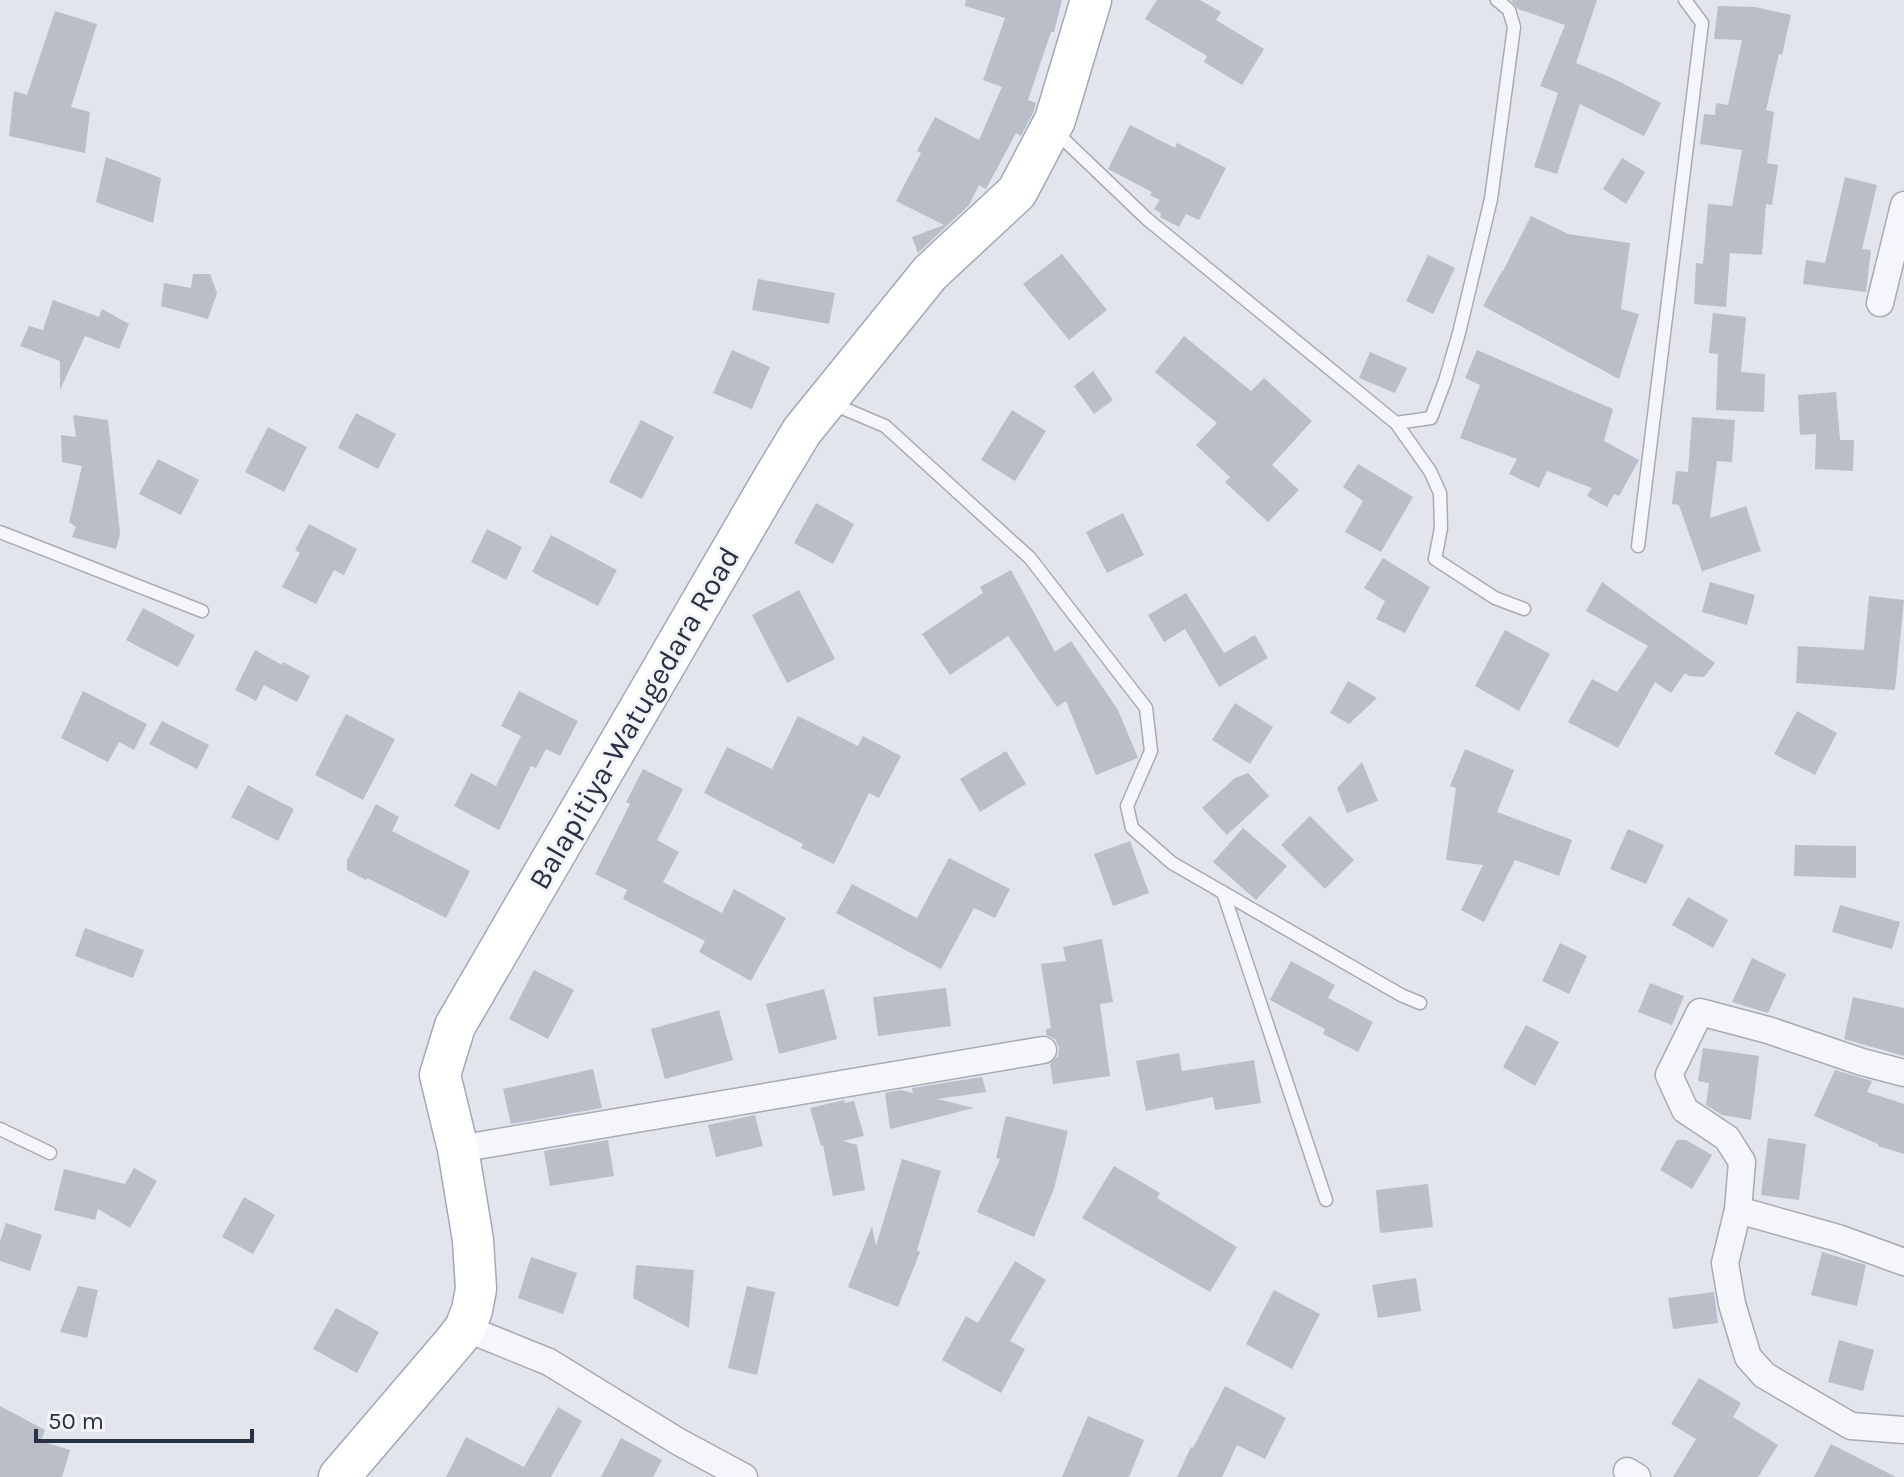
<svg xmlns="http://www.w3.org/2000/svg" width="1904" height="1477" font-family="Karla,sans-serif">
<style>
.building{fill:#b9bec9}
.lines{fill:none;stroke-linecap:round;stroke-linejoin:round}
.service-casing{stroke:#a7abb6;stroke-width:15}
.minor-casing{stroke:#a7abb6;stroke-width:29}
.primary-casing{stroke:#a1a9b8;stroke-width:43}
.service{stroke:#f5f6f9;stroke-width:12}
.minor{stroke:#f5f6f9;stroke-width:26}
.primary{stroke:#fff;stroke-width:40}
.labels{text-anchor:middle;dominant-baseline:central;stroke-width:6;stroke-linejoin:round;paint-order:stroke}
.street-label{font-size:30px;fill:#293144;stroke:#f2f4f8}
</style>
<rect width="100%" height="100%" fill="#e2e5eb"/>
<g class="building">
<polygon points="966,0 1062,0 1054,32 1051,32 1028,100 1036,103 1034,111 1021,136 1016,133 986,189 979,185 969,205 918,253 912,237 944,225 896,201 921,153 917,151 935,117 979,140 1002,87 983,80 1005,18 965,6"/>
<polygon points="1157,0 1200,0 1221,12 1216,20 1264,49 1242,85 1204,62 1207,56 1145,19"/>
<polygon points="1511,0 1597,0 1576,63 1612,78 1661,103 1644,136 1580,104 1557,174 1534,167 1558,93 1540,86 1565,25 1518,9"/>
<polygon points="1718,6 1755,7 1791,15 1782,55 1779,54 1766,110 1774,112 1767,163 1778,165 1772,205 1766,204 1762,255 1730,253 1726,307 1694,304 1696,263 1703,264 1704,253 1706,254 1704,253 1708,204 1732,206 1742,150 1700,144 1704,114 1715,115 1716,103 1728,105 1742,40 1714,39"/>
<polygon points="55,11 97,24 71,107 90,112 85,153 9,136 14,91 27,95"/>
<polygon points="1130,125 1175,148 1177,143 1226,168 1199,220 1186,214 1179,227 1160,217 1161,213 1154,209 1160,200 1150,195 1152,192 1108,169"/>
<polygon points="106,157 161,178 153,223 96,202"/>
<polygon points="1622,158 1645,172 1626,204 1603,189"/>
<polygon points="1845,177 1877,185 1862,249 1871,250 1866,292 1803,284 1806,260 1825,263"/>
<polygon points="1531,216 1568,234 1630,243 1621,309 1639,314 1619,379 1483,306 1502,271 1503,271"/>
<polygon points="1062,254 1107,310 1069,340 1023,284"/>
<polygon points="1428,255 1455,268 1433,314 1406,301"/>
<polygon points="193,274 210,274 217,293 208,319 161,306 164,283 191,288"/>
<polygon points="758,279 835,293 829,324 752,310"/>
<polygon points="53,300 99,317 102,309 129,324 119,349 85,336 60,390 60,361 20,346 29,326 43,330"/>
<polygon points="1713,313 1746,317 1741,372 1765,374 1764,412 1716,410 1718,354 1709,353"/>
<polygon points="1184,336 1251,391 1264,378 1312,421 1272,465 1299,490 1268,522 1225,482 1230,477 1196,445 1217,423 1155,372"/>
<polygon points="732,350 770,367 752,409 713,393"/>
<polygon points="1477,350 1613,409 1604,441 1639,460 1619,496 1614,494 1607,507 1587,496 1592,488 1547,471 1539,488 1509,474 1517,459 1460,438 1480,385 1465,378"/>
<polygon points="1370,352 1407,368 1395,393 1359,378"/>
<polygon points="1093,371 1113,400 1094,414 1074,386"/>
<polygon points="1836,392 1840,440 1854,440 1853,471 1815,469 1816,434 1800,435 1798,395"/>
<polygon points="1012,410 1046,431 1015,481 981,460"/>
<polygon points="356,413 396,434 378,469 338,448"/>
<polygon points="73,415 108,420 120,534 116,549 72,537 76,527 69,522 82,466 62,462 61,435 76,437"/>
<polygon points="1692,417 1735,420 1732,462 1717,461 1710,518 1746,506 1761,551 1703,571 1703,574 1679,505 1672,504 1676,471 1688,472"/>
<polygon points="641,420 674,437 642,499 609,482"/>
<polygon points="268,427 307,447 284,492 245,472"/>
<polygon points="158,459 199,480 181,515 139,494"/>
<polygon points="1358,464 1413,497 1381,552 1345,532 1363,501 1343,487"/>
<polygon points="816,503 854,524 833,564 794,543"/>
<polygon points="1123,513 1144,555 1107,573 1086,532"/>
<polygon points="309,524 357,549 344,575 334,570 316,604 282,587 300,553 295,550"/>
<polygon points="487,529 522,547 506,580 471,562"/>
<polygon points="551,535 617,570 598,606 532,572"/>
<polygon points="1383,558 1430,587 1405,633 1376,619 1385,601 1364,588"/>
<polygon points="1011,570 1055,652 1071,641 1118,710 1138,758 1096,775 1066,701 1057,707 1008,636 950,675 922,634 983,593 980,587"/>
<polygon points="1602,582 1715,663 1704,677 1689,676 1685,673 1671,693 1655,682 1618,748 1568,722 1592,679 1617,692 1648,646 1586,611"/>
<polygon points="1710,582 1755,595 1747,625 1702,612"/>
<polygon points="799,590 835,659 787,683 752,615"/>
<polygon points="1186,593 1224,653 1255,635 1268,658 1219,687 1185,629 1164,642 1148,615"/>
<polygon points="1869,596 1904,600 1895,690 1796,683 1798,646 1864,650"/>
<polygon points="143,608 195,635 178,667 126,640"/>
<polygon points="1505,630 1550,654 1519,711 1475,686"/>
<polygon points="255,650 282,665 283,662 310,676 297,702 264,685 256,701 235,690"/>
<polygon points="1348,681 1377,698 1349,724 1330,713"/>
<polygon points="83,691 147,724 134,750 119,742 108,762 61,738"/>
<polygon points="519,691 578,721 560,756 546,749 536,768 531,766 499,830 454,806 471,773 496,786 521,736 501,726"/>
<polygon points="1235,703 1273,727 1250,764 1212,740"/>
<polygon points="1797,711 1837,733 1815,775 1774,754"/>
<polygon points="346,714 395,739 363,800 315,775"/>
<polygon points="798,716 858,746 863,736 901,756 879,798 869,793 834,864 801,848 803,844 704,793 727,747 772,769"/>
<polygon points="162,721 209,745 197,769 149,744"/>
<polygon points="1465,749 1514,770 1497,812 1572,840 1559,876 1515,860 1484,922 1461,910 1483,865 1446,860 1456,788 1450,786"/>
<polygon points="1006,751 1026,784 980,812 960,779"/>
<polygon points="1362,762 1378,801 1347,813 1337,788"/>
<polygon points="643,769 683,789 657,840 679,852 663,882 722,913 734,889 786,918 751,981 699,952 705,941 623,899 627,890 595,874 630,804 626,802"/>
<polygon points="1248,773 1269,796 1227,835 1202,808 1235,778"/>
<polygon points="248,785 294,809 278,841 231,817"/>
<polygon points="376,804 399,817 392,831 470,871 446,918 367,878 366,880 347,870 347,860"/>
<polygon points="1310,816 1354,860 1325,889 1281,845"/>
<polygon points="1243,828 1287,866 1256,900 1213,862"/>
<polygon points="1628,829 1664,845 1646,884 1610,869"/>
<polygon points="1130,841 1149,893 1113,906 1094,854"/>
<polygon points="1795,845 1856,846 1856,878 1794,876"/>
<polygon points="949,858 1010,889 995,918 974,908 941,969 836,913 852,884 917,918"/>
<polygon points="1688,897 1728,920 1713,948 1672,925"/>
<polygon points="1840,905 1900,922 1892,949 1832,932"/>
<polygon points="85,928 144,950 133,978 75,956"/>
<polygon points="1102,939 1113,1002 1100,1004 1110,1076 1053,1084 1050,1064 1058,1056 1059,1048 1055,1039 1046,1035 1046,1029 1051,1028 1041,964 1066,961 1063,947"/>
<polygon points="1560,943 1587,956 1569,994 1542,981"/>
<polygon points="1752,958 1786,974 1768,1013 1732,1002"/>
<polygon points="1291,961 1335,985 1328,998 1373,1022 1358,1052 1323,1034 1325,1029 1270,1000"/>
<polygon points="534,970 574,990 548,1039 509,1019"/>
<polygon points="1650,983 1684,996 1672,1025 1638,1012"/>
<polygon points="946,988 951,1026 878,1036 873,997"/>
<polygon points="824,989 837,1039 779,1054 766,1004"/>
<polygon points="1853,997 1904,1008 1904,1056 1844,1039"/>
<polygon points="719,1010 733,1060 665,1079 651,1029"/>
<polygon points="1526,1025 1559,1042 1535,1086 1503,1067"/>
<polygon points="1703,1048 1759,1056 1751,1120 1722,1115 1706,1105 1709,1083 1698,1081"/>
<polygon points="1179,1053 1182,1071 1254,1060 1261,1103 1215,1110 1213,1097 1146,1111 1136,1061"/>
<polygon points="593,1069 602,1108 511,1124 503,1089"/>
<polygon points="1835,1070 1872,1081 1867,1092 1904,1104 1904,1154 1878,1146 1878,1144 1814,1116"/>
<polygon points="982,1077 986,1092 937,1099 974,1108 890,1129 885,1093 901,1090 913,1093 912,1088"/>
<polygon points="844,1100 845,1103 854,1101 864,1136 843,1141 857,1145 865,1190 833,1196 823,1145 821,1146 810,1108"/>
<polygon points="755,1115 763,1146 716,1157 708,1125"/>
<polygon points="1006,1116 1068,1131 1054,1189 1034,1237 977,1212 1000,1159 996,1158"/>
<polygon points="1768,1138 1806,1144 1799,1200 1761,1195"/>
<polygon points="608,1140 614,1176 550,1186 544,1151"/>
<polygon points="1677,1140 1686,1140 1712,1155 1692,1189 1660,1170"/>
<polygon points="902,1159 941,1171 917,1250 920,1252 898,1307 848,1287 872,1226 876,1246"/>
<polygon points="1114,1166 1160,1193 1157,1198 1237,1247 1210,1292 1082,1218"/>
<polygon points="134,1168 157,1181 130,1228 98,1209 95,1220 54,1210 64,1169 125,1184"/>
<polygon points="1428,1184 1433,1227 1380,1233 1376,1190"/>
<polygon points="244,1197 275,1215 253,1254 222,1237"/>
<polygon points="6,1223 42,1235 30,1271 0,1261 0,1241"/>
<polygon points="1822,1252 1866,1265 1857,1306 1811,1295"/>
<polygon points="531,1257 577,1273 563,1314 518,1298"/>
<polygon points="1015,1261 1046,1280 1010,1341 1025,1349 1001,1393 942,1360 966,1316 978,1323"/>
<polygon points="636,1265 694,1270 689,1328 633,1298"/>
<polygon points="1416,1278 1421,1311 1378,1318 1372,1285"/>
<polygon points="78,1286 98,1290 87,1338 60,1332"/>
<polygon points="747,1286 775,1292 757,1375 728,1368"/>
<polygon points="1274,1290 1320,1314 1292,1369 1246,1344"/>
<polygon points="1714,1292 1718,1323 1673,1329 1668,1298"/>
<polygon points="336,1308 379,1332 357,1373 313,1349"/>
<polygon points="1839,1340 1874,1350 1863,1391 1828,1382"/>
<polygon points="1699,1378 1741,1403 1733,1417 1778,1445 1758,1477 1673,1477 1696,1439 1671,1424"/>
<polygon points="1225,1386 1286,1418 1265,1459 1237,1445 1222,1477 1177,1477 1191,1447 1193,1448"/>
<polygon points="0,1406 45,1430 41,1441 70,1450 62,1477 0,1477"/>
<polygon points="558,1407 582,1421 551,1477 446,1477 466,1437 524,1467"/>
<polygon points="1088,1416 1144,1440 1129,1477 1062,1477"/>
<polygon points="621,1438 662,1460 653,1477 601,1477"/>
<polygon points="1831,1444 1896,1477 1814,1477"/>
</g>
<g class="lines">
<defs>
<g id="service">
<polyline points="1057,133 1147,219 1396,423 1430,471 1440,493 1441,528 1435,559 1495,598 1524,609"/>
<polyline points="833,404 885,426 1030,558 1146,708 1151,751 1127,806 1132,828 1172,863 1401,995 1420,1003"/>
<polyline points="1396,423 1431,418 1445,381 1459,333 1491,199 1514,27 1509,10 1497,0"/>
<polyline points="0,532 202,611"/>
<polyline points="1638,546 1702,23 1685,0"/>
<polyline points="1223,892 1326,1200"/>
<polyline points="0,1129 50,1153"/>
</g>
<g id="minor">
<polyline points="1880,303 1904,205"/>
<polyline points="1904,1073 1862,1062 1768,1030 1700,1012 1669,1075 1685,1110 1727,1138 1742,1162 1738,1210 1725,1263 1732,1304 1748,1357 1764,1375 1851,1426 1904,1430"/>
<polyline points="458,1149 1043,1050"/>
<polyline points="1738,1210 1838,1238 1904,1262"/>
<polyline points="465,1328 549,1362 679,1442 744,1477"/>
<polyline points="1627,1471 1637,1477"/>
</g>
<polyline id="primary" points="339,1477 456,1340 465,1328 472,1310 476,1289 473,1240 458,1149 440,1075 455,1026 773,479 802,431 930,273 1017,192 1055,120 1091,0"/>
</defs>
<use href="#service" class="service-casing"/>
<use href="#minor" class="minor-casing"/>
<use href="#primary" class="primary-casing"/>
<use href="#service" class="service"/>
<use href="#minor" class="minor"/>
<use href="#primary" class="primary"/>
</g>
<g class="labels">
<g class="street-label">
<text transform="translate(634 718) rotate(-60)">Balapitiya-Watugedara Road</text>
</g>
</g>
<path d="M36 1429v12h216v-12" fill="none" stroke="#293144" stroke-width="4"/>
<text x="48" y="1429" font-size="24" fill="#293144" stroke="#f2f4f8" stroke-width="6" paint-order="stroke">50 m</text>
</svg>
